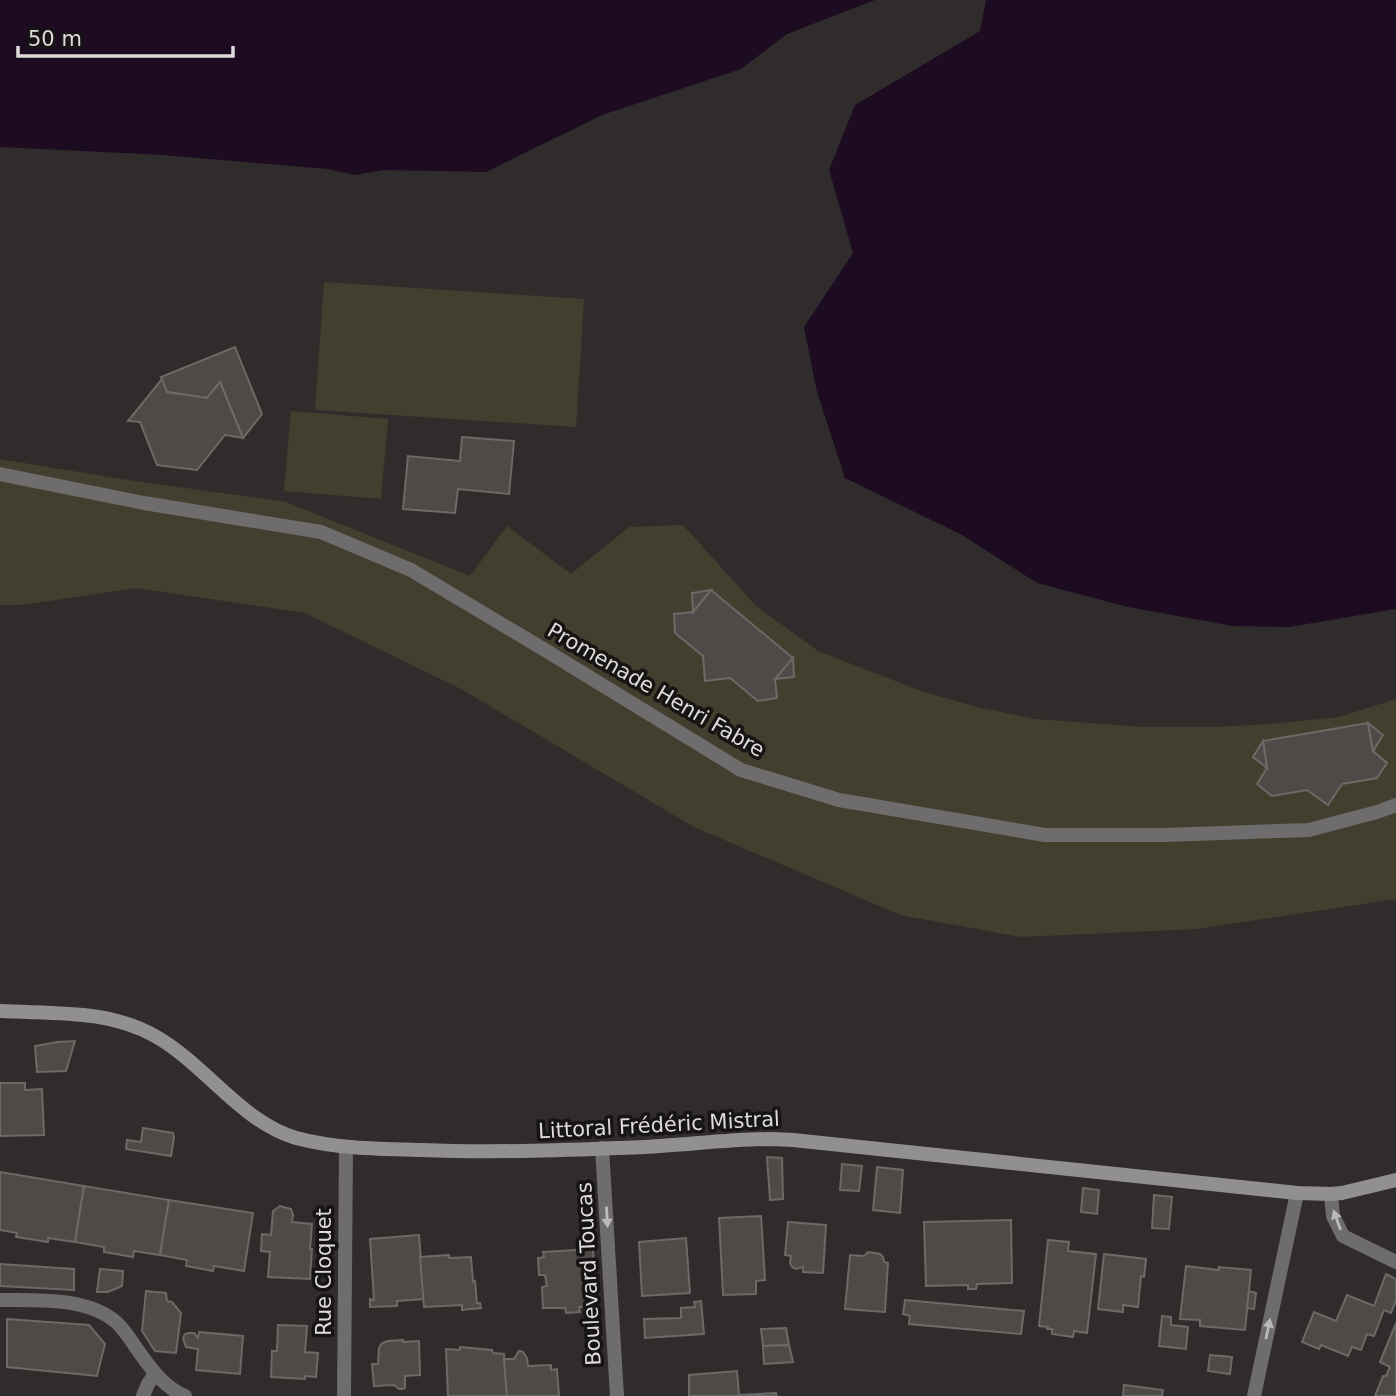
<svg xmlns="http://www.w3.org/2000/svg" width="1396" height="1396" font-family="'DejaVu Sans',sans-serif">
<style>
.green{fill:#433f2e}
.water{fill:#1d0c21}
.building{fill:#4d4a48;stroke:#6c6966;stroke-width:2}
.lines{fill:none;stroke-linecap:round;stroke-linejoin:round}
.pedestrian{stroke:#6e6c6c;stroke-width:14}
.minor{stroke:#6e6c6c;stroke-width:14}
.tertiary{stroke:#6e6c6c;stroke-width:14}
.secondary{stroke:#928f90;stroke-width:14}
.oneway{fill:#bcbab9}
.labels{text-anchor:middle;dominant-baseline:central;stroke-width:7;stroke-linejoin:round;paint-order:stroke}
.street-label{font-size:21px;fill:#dedbda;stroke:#171514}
</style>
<rect width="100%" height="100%" fill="#302c2b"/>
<g class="green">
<polygon points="324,282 584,299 576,427 315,410"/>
<polygon points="291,411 388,419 381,499 284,491"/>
<polygon points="0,459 121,479 286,502 470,576 507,526 571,574 629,527 683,525 756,606 818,651 921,691 977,707 1035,719 1144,727 1213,727 1270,724 1339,717 1396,699 1396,899 1197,929 1021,937 900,915 694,827 461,689 305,613 136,588 22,605 0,605"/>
</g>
<g class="water">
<polygon points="0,0 875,0 787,34 741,69 602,115 486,172 384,170 355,175 327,169 163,155 0,147"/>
<polygon points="986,0 1396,0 1396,609 1289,627 1233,626 1128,607 1037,583 962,535 845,478 817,392 804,327 853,253 829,170 855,105 980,31"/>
</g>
<g class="building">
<polygon points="235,347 262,414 243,438 220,382 207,398 167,392 161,377"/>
<polygon points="162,379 167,392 207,398 220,382 243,438 225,435 197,470 157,465 140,422 128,421"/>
<polygon points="462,437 514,441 509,494 458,489 455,513 403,509 408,456 460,461"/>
<polygon points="711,590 793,658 775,679 777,698 758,701 730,678 705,681 703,656 675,633 674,614 693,612"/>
<polygon points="711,590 693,612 692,593"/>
<polygon points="793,658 794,677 775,679"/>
<polygon points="1368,723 1373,751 1387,763 1377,778 1342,784 1328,805 1307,790 1272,796 1257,784 1267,768 1263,741"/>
<polygon points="1368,723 1383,735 1373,751"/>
<polygon points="1263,741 1267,768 1253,757"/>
<polygon points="75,1041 66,1071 37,1072 35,1046 57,1042"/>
<polygon points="0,1083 25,1083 25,1090 42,1089 44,1135 0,1136"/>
<polygon points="143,1128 173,1133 174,1137 171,1156 126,1149 127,1140 141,1142"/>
<polygon points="767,1157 782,1158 783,1199 770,1200"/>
<polygon points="842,1164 862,1166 859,1191 840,1190"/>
<polygon points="877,1167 903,1170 900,1213 873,1210"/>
<polygon points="0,1172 84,1186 75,1242 48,1238 48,1242 16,1237 17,1233 0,1230"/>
<polygon points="84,1186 169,1200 160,1255 134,1251 133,1257 104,1252 104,1247 75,1242"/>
<polygon points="1083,1188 1099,1190 1097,1214 1081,1212"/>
<polygon points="1154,1195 1172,1197 1169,1229 1152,1228"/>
<polygon points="169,1200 253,1213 244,1271 214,1266 213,1271 186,1266 187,1260 160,1255"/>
<polygon points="280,1206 291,1209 293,1215 292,1222 312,1224 310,1249 312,1249 310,1279 268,1277 270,1252 261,1251 262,1234 271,1235 273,1211"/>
<polygon points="761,1216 765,1280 756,1281 756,1294 723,1295 719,1218"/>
<polygon points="1011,1220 1012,1283 977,1284 976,1289 968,1289 968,1285 926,1286 924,1222"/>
<polygon points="788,1222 826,1225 823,1273 803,1272 803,1267 796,1269 792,1267 790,1263 791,1256 785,1255"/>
<polygon points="419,1235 424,1299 397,1301 397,1306 370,1307 370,1299 374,1300 370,1239"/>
<polygon points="686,1238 690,1293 642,1296 639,1242"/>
<polygon points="1048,1240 1069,1242 1068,1251 1096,1254 1087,1333 1074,1331 1073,1337 1052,1334 1052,1329 1047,1329 1048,1327 1039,1326"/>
<polygon points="593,1249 596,1306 579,1307 580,1312 566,1313 565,1308 543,1308 542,1287 547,1286 545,1275 539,1275 538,1258 544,1257 543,1252"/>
<polygon points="868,1252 880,1254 883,1257 884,1262 888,1263 885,1312 845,1309 850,1255 864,1256"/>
<polygon points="1104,1254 1146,1259 1144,1277 1141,1276 1138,1307 1123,1305 1123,1312 1098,1309"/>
<polygon points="449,1255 449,1258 471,1257 473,1282 475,1281 477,1303 480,1303 481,1308 462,1310 462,1305 424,1307 420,1257"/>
<polygon points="0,1264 74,1269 74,1290 0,1286"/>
<polygon points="1186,1266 1219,1270 1219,1267 1251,1270 1245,1330 1200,1326 1200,1320 1180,1319"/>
<polygon points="100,1269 123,1271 122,1286 108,1292 97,1292"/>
<polygon points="1386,1274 1396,1279 1396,1301 1391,1313 1384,1310 1374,1336 1367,1334 1361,1350 1352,1347 1348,1356 1321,1345 1319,1349 1302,1342 1314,1312 1336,1321 1347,1295 1374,1306"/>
<polygon points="146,1291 166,1293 167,1301 172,1302 181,1313 176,1353 155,1351 142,1331"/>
<polygon points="1249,1291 1256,1293 1254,1309 1247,1308"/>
<polygon points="905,1300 1024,1311 1021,1334 909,1324 910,1316 903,1314"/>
<polygon points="701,1301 704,1334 645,1338 644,1319 681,1318 681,1308 695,1307 694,1302"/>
<polygon points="1162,1316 1171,1317 1171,1325 1188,1327 1186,1349 1159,1346"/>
<polygon points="7,1319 89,1325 105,1344 97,1376 7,1367"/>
<polygon points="1396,1323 1396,1396 1375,1396 1383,1376 1386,1376 1390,1367 1380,1362"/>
<polygon points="278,1325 307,1326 305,1352 318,1353 316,1377 305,1376 305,1379 271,1377 272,1351 277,1351"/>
<polygon points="786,1328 789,1345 763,1346 761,1329"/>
<polygon points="199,1332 243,1336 240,1374 196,1370 198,1349 186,1347 183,1338 185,1334 189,1333 194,1333 198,1338"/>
<polygon points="403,1340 403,1342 419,1341 420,1375 405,1376 405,1388 402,1389 399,1389 394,1385 374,1386 372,1364 378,1364 379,1348 382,1343 388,1341"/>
<polygon points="789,1345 793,1362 764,1364 763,1346"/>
<polygon points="460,1347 492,1350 493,1353 504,1354 507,1396 448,1396 446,1349 460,1350"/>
<polygon points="519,1351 523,1352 527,1358 528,1366 551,1365 551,1370 557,1369 559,1396 507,1396 504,1359 514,1359"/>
<polygon points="1210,1355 1232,1357 1230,1374 1208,1371"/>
<polygon points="737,1371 739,1395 776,1393 777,1396 689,1396 689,1375"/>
<polygon points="1124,1385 1163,1390 1162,1396 1123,1396"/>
</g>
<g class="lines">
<polyline class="pedestrian" points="0,474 144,503 321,532 411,570 545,650 741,770 839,800 1045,835 1165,835 1309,830 1377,812 1396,805"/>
<g class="minor">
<polyline points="1331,1194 1333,1216 1343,1236 1396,1262"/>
<path d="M0,1300c36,0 87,-3 116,22 9,8 16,20 23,30 13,18 25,35 46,44"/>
<polyline points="143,1396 148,1384 155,1374"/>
<polyline points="344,1396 346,1148"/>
</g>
<g class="tertiary">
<polyline points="602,1148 617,1396"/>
<polyline points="1254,1396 1297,1193"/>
</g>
<path class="secondary" d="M0,1011c53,3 107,-2 155,25 50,28 86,86 141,102 42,11 84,11 126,12 75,3 149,0 223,-3 42,-2 85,-8 127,-8l21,1 504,53 34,1 11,-1 54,-13"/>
</g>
<defs><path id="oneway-solid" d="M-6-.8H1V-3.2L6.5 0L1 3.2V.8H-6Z" transform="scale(1.75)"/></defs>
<g class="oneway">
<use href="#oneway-solid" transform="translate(607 1217) rotate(87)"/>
<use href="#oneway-solid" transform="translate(1337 1220) rotate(-110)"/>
<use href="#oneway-solid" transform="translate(1268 1329) rotate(-78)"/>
</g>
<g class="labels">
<g class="street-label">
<text transform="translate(656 690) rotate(30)">Promenade Henri Fabre</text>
<text transform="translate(659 1125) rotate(-3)">Littoral Frédéric Mistral</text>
<text transform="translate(324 1272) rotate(-90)">Rue Cloquet</text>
<text transform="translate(589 1274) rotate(-93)">Boulevard Toucas</text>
</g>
</g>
<path d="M18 46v10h215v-10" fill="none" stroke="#dedbda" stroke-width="3.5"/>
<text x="28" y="46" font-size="21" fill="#dedbda" stroke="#171514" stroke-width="5" paint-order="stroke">50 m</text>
</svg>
